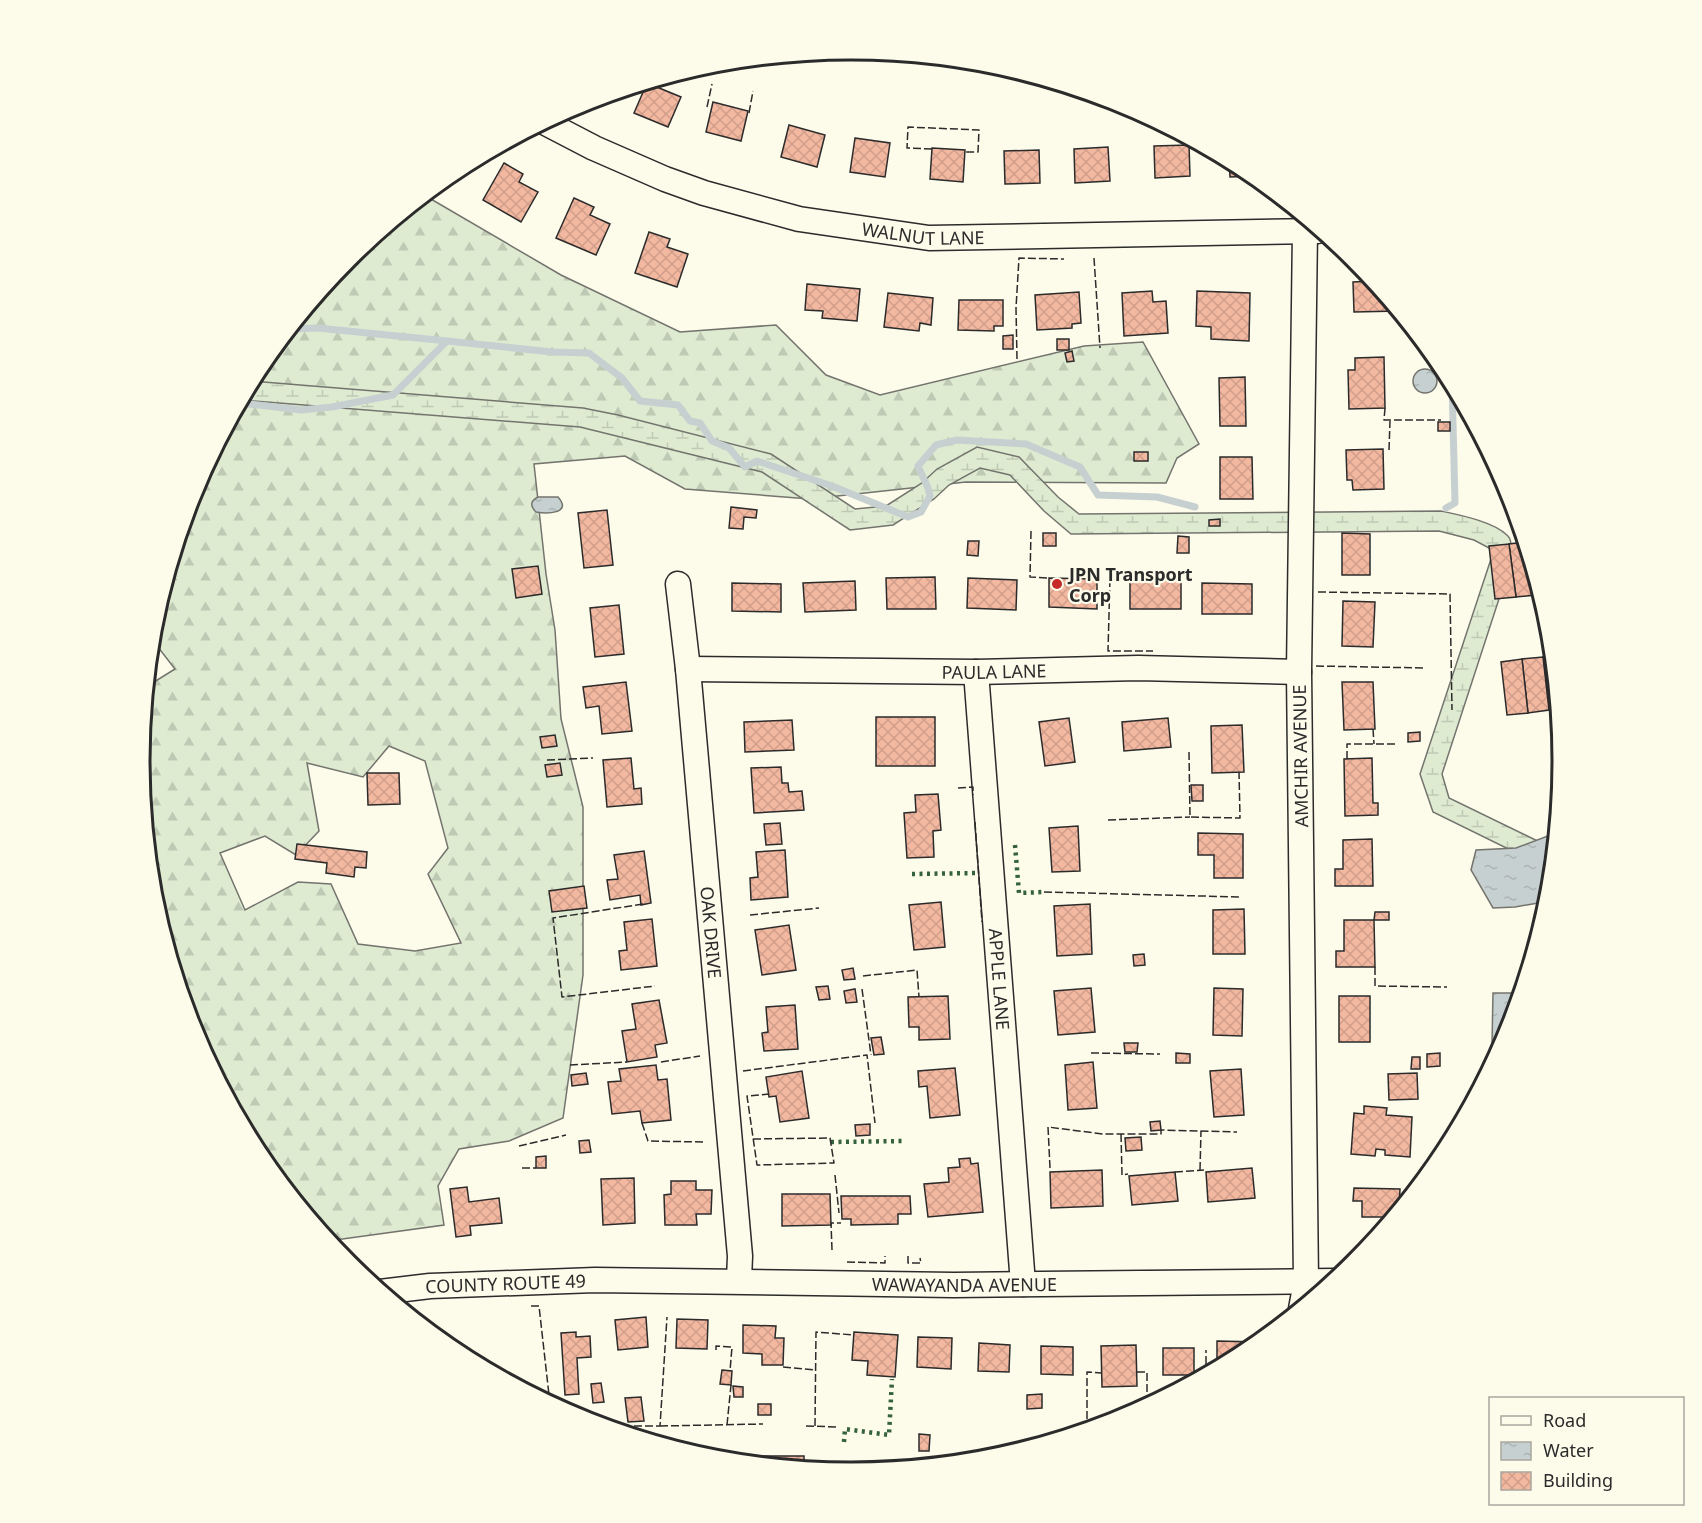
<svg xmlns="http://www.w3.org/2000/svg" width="1702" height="1523" font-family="'Noto Sans',sans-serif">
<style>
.forest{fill:url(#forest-firs);stroke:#74746e;stroke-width:1.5;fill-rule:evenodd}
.wetland{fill:url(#wetland-marsh);stroke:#74746e;stroke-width:1.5}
.water{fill:url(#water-ripples);stroke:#74746e;stroke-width:1.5}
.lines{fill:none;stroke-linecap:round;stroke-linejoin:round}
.stream{stroke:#c7d0d0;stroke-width:7}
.building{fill:url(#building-cross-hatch);stroke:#2b2b2b;stroke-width:1.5}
.minor-casing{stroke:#2b2b2b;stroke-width:27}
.minor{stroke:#fdfbea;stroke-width:24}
.hedge{stroke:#34623c;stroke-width:4.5;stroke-dasharray:3 4.5;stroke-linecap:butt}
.fence{stroke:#2b2b2b;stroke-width:1.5;stroke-dasharray:8 3;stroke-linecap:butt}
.poi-dot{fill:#c62828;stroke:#fdfbea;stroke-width:2}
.labels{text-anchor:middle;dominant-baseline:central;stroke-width:4.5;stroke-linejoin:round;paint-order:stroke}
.street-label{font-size:18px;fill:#2b2b2b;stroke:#fdfbea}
.poi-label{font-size:18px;font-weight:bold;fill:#2b2b2b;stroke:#fdfbea;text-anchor:start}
.rim{fill:none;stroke:#2b2b2b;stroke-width:3}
</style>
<defs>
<pattern id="forest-firs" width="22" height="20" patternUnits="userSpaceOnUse" patternTransform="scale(1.5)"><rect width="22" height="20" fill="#deebd1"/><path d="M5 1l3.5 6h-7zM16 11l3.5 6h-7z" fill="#bfcab4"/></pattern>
<pattern id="wetland-marsh" width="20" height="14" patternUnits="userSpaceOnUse" patternTransform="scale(1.5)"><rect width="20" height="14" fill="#deebd1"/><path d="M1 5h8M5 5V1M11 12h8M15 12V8" fill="none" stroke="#bfcab4"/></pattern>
<pattern id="water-ripples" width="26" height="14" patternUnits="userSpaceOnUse" patternTransform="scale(1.5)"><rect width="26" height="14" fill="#c7d0d0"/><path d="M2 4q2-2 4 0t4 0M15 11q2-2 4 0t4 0" fill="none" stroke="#abb3b3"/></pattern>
<pattern id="building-cross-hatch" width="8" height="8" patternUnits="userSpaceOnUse" patternTransform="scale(1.5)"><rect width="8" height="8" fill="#f2b8a0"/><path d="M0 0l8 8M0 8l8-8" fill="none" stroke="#d09e8a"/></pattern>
</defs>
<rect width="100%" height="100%" fill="#fdfbea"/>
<path class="forest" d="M424,195l137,80 119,57 96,-7 50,50 54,20 204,-49 59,-4 56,102 -22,14 -11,25 -200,-1 -156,17 -125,-10 -60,-33 -91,8 12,110 9,56 6,89 22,88v168l-20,143 -54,23 -50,8 -21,37 6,39 -116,16 -69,-84 -67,-126 -39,-131 -14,-139 7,-74 29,-18 -24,-31 2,-16 40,-133 66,-123 89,-108zM389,746l36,15 23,87 -20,26 33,69 -46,8 -57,-7 -27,-60 -33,-2 -53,28 -25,-57 45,-17 31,19 23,-24 -12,-68 56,14z"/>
<path class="wetland" d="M251,381l332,27 35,7 153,39 84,55 31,-3 36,-23 15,-14 40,-22 42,10 39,40 21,17 362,-3c19,4 54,11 67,25 5,5 3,16 4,23l-70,215 7,24 105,51 -1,18h-8l-112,-55 -13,-38 72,-218 -1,-7 -17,-9 -35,-9 -368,3 -27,-23 -34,-36 -30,-7 -31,17 -15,14 -41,26 -43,5 -88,-58 -182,-45 -339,-27z"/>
<g class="water">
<circle cx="1425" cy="381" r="12"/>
<path d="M538,497h20c15,17 -12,17 -22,15 -6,-6 -6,-11 2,-15z"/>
<polygon points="1556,833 1549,901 1515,907 1493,908 1471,870 1476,850 1516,848"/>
<polygon points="1493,993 1521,993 1509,1034 1503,1044 1492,1044"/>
</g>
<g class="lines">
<g class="stream">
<polyline points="289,329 318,328 447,341"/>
<polyline points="238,405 249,404 301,410 332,407 393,395 447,341 552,352 589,353 622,378 640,401 678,405 690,421 700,423 712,441 729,448 745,467 757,461 832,486 908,517 921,512 930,496 928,488 918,466 936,445 957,440 1026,444 1080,467 1098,495 1157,497 1195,507"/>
<polyline points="1446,508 1455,503 1452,383"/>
</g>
</g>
<g class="building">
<polygon points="647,83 681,97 668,127 634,113"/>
<polygon points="713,102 748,111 741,141 706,132"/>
<polygon points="789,125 825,135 817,167 781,157"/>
<polygon points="855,138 890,143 885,177 850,172"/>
<polygon points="1189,145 1190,176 1155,178 1154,146"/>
<polygon points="1108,147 1110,181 1075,183 1074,149"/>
<polygon points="932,148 965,150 963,182 930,179"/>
<polygon points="1039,150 1040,183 1005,184 1004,151"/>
<polygon points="1229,160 1247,170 1254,176 1230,177"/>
<polygon points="467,163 454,182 446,177 456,169"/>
<polygon points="504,163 523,174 519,182 538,192 521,222 483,200"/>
<polygon points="574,198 594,207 590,215 610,224 596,255 556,238"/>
<polygon points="649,232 670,239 667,247 688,254 677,287 635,273"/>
<polygon points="1373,281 1398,311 1354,312 1353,282"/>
<polygon points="807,284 860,289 857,321 822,318 823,311 805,310"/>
<polygon points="1152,291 1153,302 1166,301 1168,333 1124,336 1122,293"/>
<polygon points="1197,291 1250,293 1249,341 1211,339 1211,327 1196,326"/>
<polygon points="1079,292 1081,323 1072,324 1072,328 1037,330 1035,295"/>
<polygon points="888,293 933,298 931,325 920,323 919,331 884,327"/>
<polygon points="959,300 1003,300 1003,326 994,326 994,331 958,330"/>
<polygon points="1013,335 1013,349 1003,349 1003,336"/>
<rect x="1057" y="339" width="12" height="11"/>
<polygon points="1072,351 1074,361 1067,362 1065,353"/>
<polygon points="1384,357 1385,408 1349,409 1348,370 1355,370 1355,358"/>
<polygon points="1245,377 1246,426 1220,426 1219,378"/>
<rect x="1438" y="422" width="12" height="9"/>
<polygon points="1383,449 1384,489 1353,490 1352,480 1347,480 1346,450"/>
<rect x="1134" y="452" width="14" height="9"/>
<polygon points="1220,457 1252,457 1253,499 1220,499"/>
<polygon points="731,507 757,510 756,518 744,517 743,529 729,528"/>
<polygon points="607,510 613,565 584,568 578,513"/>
<polygon points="1220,519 1220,526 1209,526 1209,520"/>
<rect x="1043" y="533" width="13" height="13"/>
<polygon points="1342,533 1370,534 1370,575 1342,575"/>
<polygon points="1178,536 1189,537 1189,553 1177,553"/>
<polygon points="968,541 979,541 978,556 967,555"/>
<polygon points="1525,542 1534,570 1536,595 1516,597 1509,544"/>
<polygon points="1509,544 1516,597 1495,599 1489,546"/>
<polygon points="538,566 542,594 516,598 512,569"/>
<polygon points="935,577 936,609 887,609 886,578"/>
<polygon points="968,578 1017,580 1016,610 967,608"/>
<polygon points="1049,578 1097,579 1097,609 1049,607"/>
<rect x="1130" y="580" width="51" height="29"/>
<polygon points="855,581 856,610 805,612 803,583"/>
<polygon points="732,583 781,584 781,612 732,611"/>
<polygon points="1202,583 1252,584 1252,614 1202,614"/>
<polygon points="1343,601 1375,602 1373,647 1342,646"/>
<polygon points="619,605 624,654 595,657 590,608"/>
<polygon points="1553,656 1558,709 1549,710 1543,657"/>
<polygon points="1543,657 1549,710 1528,713 1522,659"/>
<polygon points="1522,659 1528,713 1507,715 1501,662"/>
<polygon points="626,682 632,731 602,734 599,706 586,708 583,687"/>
<polygon points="1342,682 1373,682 1375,729 1344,730"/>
<rect x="876" y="717" width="59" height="49"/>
<polygon points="1069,718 1075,762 1045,766 1039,722"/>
<polygon points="1168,718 1171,747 1124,751 1122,722"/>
<polygon points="792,720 794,750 745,752 744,722"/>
<polygon points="1242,725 1244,772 1212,773 1211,726"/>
<polygon points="1420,732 1420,741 1408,742 1408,733"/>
<polygon points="555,735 557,746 542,748 540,737"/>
<polygon points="631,758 634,789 641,788 642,804 607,807 603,760"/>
<polygon points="1372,758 1373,803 1378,803 1378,815 1345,816 1344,759"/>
<polygon points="560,763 562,775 547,777 545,765"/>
<polygon points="781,767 782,783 788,783 789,792 802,791 804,810 754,813 751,768"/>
<polygon points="367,773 399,773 400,804 368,805"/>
<polygon points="1191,785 1203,785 1203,801 1192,801"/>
<polygon points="938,794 941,830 933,831 934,857 907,858 904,813 916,812 915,795"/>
<polygon points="780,823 782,844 766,845 764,824"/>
<polygon points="1078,826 1080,871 1052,872 1049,828"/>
<polygon points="1198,833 1243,834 1243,878 1214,878 1214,855 1198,855"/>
<polygon points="1372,839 1373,886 1335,886 1335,869 1343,869 1343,840"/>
<polygon points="297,844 367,852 366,868 355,867 354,877 326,873 327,863 295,859"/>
<polygon points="785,850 788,897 751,900 750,878 758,877 756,852"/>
<polygon points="644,851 651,903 641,905 640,895 610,900 607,880 618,879 614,855"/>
<polygon points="584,886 587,908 552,912 549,891"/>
<polygon points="941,902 945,947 914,950 909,905"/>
<polygon points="1090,904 1092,954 1057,956 1054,906"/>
<polygon points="1244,909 1245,954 1213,954 1213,910"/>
<polygon points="1375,912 1389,912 1389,920 1374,920"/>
<polygon points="652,919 657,966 621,970 619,951 627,950 624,922"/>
<polygon points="1344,920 1374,920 1375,967 1336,967 1336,951 1344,951"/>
<polygon points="789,925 796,970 762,975 755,930"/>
<polygon points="1144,954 1145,965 1134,966 1133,955"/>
<polygon points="853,968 855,979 844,980 842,970"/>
<polygon points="828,986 830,999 819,1000 816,987"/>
<polygon points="1091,988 1095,1032 1058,1035 1054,991"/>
<polygon points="1214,988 1243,989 1242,1036 1213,1035"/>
<polygon points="855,989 857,1002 846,1003 844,991"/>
<polygon points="948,996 950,1039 919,1040 919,1027 909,1027 908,997"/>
<rect x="1339" y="996" width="31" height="46"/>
<polygon points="659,1000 667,1043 655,1045 657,1057 627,1062 622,1031 636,1029 632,1004"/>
<polygon points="795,1005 798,1049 764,1051 762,1033 768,1032 766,1007"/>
<polygon points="881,1037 884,1054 874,1055 871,1038"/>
<polygon points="1124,1043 1138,1043 1137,1052 1125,1052"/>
<polygon points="1176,1053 1190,1054 1190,1063 1176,1063"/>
<polygon points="1440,1053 1440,1066 1427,1067 1427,1054"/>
<polygon points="1412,1057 1420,1057 1420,1069 1411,1069"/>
<polygon points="1093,1062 1097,1108 1068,1110 1065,1065"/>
<polygon points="656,1065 658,1080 667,1079 671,1120 642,1123 640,1111 612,1114 608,1082 621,1081 619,1069"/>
<polygon points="955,1068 960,1115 930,1118 927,1086 919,1087 918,1071"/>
<polygon points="1241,1069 1244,1115 1214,1117 1210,1071"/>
<polygon points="802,1071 809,1118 780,1122 776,1096 769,1097 766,1077"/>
<polygon points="586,1073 588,1084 572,1086 571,1075"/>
<polygon points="1417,1073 1418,1099 1389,1100 1388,1074"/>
<polygon points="1364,1106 1387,1108 1386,1115 1412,1117 1410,1157 1385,1155 1385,1150 1376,1149 1375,1156 1351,1154 1354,1113 1364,1114"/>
<polygon points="1160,1121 1161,1130 1151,1131 1150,1122"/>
<polygon points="870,1124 870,1135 856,1136 855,1125"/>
<polygon points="1141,1137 1142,1150 1126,1151 1125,1138"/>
<polygon points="589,1140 591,1152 580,1153 579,1141"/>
<polygon points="546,1156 546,1168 536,1168 536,1157"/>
<polygon points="970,1158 971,1164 978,1163 983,1212 928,1217 924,1184 949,1182 948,1168 960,1167 959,1159"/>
<polygon points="1252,1168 1255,1198 1208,1202 1206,1172"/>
<polygon points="1102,1170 1103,1206 1051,1208 1050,1172"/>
<polygon points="1175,1172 1178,1201 1132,1205 1129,1176"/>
<polygon points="634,1178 635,1223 603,1225 601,1179"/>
<polygon points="671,1181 696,1181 696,1190 712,1190 711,1214 696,1214 697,1225 665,1225 664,1195 671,1194"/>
<polygon points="467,1187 469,1202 499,1198 502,1223 470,1226 471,1235 456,1237 450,1189"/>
<polygon points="1354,1188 1400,1189 1399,1210 1394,1217 1362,1217 1362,1201 1353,1201"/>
<polygon points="782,1194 830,1194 831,1225 782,1226"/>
<polygon points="841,1196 910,1196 911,1214 898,1214 898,1224 851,1225 851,1219 842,1219"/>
<polygon points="646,1317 648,1347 618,1350 615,1320"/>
<polygon points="677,1319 708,1320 707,1349 676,1348"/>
<polygon points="743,1325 776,1326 775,1338 784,1338 783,1365 762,1365 762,1354 743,1353"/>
<polygon points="576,1332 576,1337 590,1336 591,1357 577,1358 579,1394 565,1395 561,1333"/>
<polygon points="854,1332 898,1335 895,1377 867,1375 868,1361 852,1360"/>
<polygon points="918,1337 952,1338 951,1369 917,1367"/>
<polygon points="1217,1341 1259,1342 1259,1344 1246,1354 1220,1368 1217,1368"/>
<polygon points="979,1343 1010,1345 1009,1372 978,1371"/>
<polygon points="1136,1345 1137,1386 1102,1387 1101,1346"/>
<polygon points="1041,1346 1073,1347 1073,1375 1041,1374"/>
<rect x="1163" y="1348" width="31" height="27"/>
<polygon points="722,1370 732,1371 731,1385 720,1384"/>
<polygon points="601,1383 604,1402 593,1403 591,1384"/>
<polygon points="733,1386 743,1387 743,1397 734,1397"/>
<polygon points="1042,1394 1042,1408 1027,1409 1027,1395"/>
<polygon points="641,1397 644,1421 628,1422 625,1398"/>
<rect x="758" y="1404" width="13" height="11"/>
<polygon points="919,1434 930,1435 929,1451 919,1451"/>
<polygon points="760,1456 804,1456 804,1469 760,1465"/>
</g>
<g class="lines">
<defs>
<g id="minor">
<path id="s1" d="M544,122l50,26 71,31 39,14 95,26 130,19 389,-7"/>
<path id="s2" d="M678,584l10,85 52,587 -1,24"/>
<path id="s3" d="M688,669l288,3 162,-4 161,4"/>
<path id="s4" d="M976,672l47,612"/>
<path id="s5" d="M380,1292l50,-6 165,-6 359,5 381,-4"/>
<polyline points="1301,1309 1306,1282 1299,672 1305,231"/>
</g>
</defs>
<use href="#minor" class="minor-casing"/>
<use href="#minor" class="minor"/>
<g class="hedge">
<polyline points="1015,845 1019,893 1044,892"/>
<polyline points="912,874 978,873"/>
<polyline points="831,1142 905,1141"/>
<polyline points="844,1442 845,1429 889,1435 892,1379"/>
</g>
<g class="fence">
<polyline points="707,107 712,84"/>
<polyline points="749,113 753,91"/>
<polyline points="932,149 907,148 908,127 979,130 978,152 965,152"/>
<polyline points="1094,258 1100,348"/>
<polyline points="1017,359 1016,308 1019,258 1064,259"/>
<polyline points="1385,408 1384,420 1441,420"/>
<polyline points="1389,450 1390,421"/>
<polyline points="1031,531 1030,577 1049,578"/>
<polyline points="1130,578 1110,577 1108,651 1153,651"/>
<polyline points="1318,592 1450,594 1452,710"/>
<polyline points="1316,666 1426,668"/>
<polyline points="1373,729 1374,744"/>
<polyline points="1189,752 1190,817 1240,818 1239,772"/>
<polyline points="1347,759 1347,744 1398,744"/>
<polyline points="547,760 593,758"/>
<polyline points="958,788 973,787 973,795"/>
<polyline points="1108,820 1190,817"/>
<polyline points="975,822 982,922"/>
<polyline points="1044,892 1241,897"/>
<polyline points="643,904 553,918 562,997 655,986"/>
<polyline points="750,915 819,908"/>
<polyline points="1375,967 1375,986 1447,987"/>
<polyline points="863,976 917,970 919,997"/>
<polyline points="862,989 871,1055"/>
<polyline points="1091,1053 1160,1054"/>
<polyline points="661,1062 700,1056"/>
<polyline points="570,1065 627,1062"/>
<polyline points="743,1071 867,1055 875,1123"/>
<polyline points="642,1123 648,1141 704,1142"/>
<polyline points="1121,1134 1122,1175 1128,1174"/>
<polyline points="753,1139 830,1138 834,1163 757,1165 747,1096 769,1094"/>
<polyline points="519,1146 566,1135"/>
<polyline points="522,1168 536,1168"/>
<polyline points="1050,1168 1048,1127 1103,1134 1161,1134 1161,1130 1237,1132"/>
<polyline points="1200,1170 1201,1131"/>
<polyline points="1175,1172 1204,1170"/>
<polyline points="835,1175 839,1213"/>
<polyline points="832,1250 831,1223 841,1223"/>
<polyline points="908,1256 908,1263 921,1263 920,1258"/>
<polyline points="847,1262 885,1263 885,1256"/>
<polyline points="531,1306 539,1306 550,1404"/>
<polyline points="716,1350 716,1346 732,1347 730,1371"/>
<polyline points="783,1367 816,1370"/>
<polyline points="1137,1372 1147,1372 1147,1407"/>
<polyline points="1206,1375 1206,1350"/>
<polyline points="727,1425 731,1385"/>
<polyline points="634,1426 660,1426 667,1317"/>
<polyline points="660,1426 763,1424"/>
<polyline points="806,1426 839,1427"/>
<polyline points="815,1426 816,1332 854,1335"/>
<polyline points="1087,1430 1087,1372 1101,1373"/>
</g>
</g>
<circle class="poi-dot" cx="1057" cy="584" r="6"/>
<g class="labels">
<g class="street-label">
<text stroke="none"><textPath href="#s1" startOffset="399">WALNUT LANE</textPath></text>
<text stroke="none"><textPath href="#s3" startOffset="306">PAULA LANE</textPath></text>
<text transform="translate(1300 756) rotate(-91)">AMCHIR AVENUE</text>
<text stroke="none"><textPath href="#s2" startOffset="350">OAK DRIVE</textPath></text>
<text stroke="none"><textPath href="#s4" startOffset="308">APPLE LANE</textPath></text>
<text stroke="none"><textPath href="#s5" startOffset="585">WAWAYANDA AVENUE</textPath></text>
<text stroke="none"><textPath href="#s5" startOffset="126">COUNTY ROUTE 49</textPath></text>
</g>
<g class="poi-label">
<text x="1069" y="574">JPN Transport<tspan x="1069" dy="21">Corp</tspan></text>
</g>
</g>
<path d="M0 0H1702V1523H0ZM150 761a701 701 0 1 1 1402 0a701 701 0 1 1-1402 0Z" fill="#fdfbea" fill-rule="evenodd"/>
<path class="rim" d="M150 761a701 701 0 1 1 1402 0a701 701 0 1 1-1402 0Z"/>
<rect x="1489" y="1397" width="195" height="108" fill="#fdfbea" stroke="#a9a89e" stroke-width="1.5"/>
<rect x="1501" y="1416" width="30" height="9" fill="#fdfbea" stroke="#a9a89e" stroke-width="1.5"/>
<text x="1543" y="1427" font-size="18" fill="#2b2b2b">Road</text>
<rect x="1501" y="1442" width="30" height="18" fill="url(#water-ripples)" stroke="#a9a89e" stroke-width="1.5"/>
<text x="1543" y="1457" font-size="18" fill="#2b2b2b">Water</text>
<rect x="1501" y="1472" width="30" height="18" fill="url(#building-cross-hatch)" stroke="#a9a89e" stroke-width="1.5"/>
<text x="1543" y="1487" font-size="18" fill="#2b2b2b">Building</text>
</svg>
